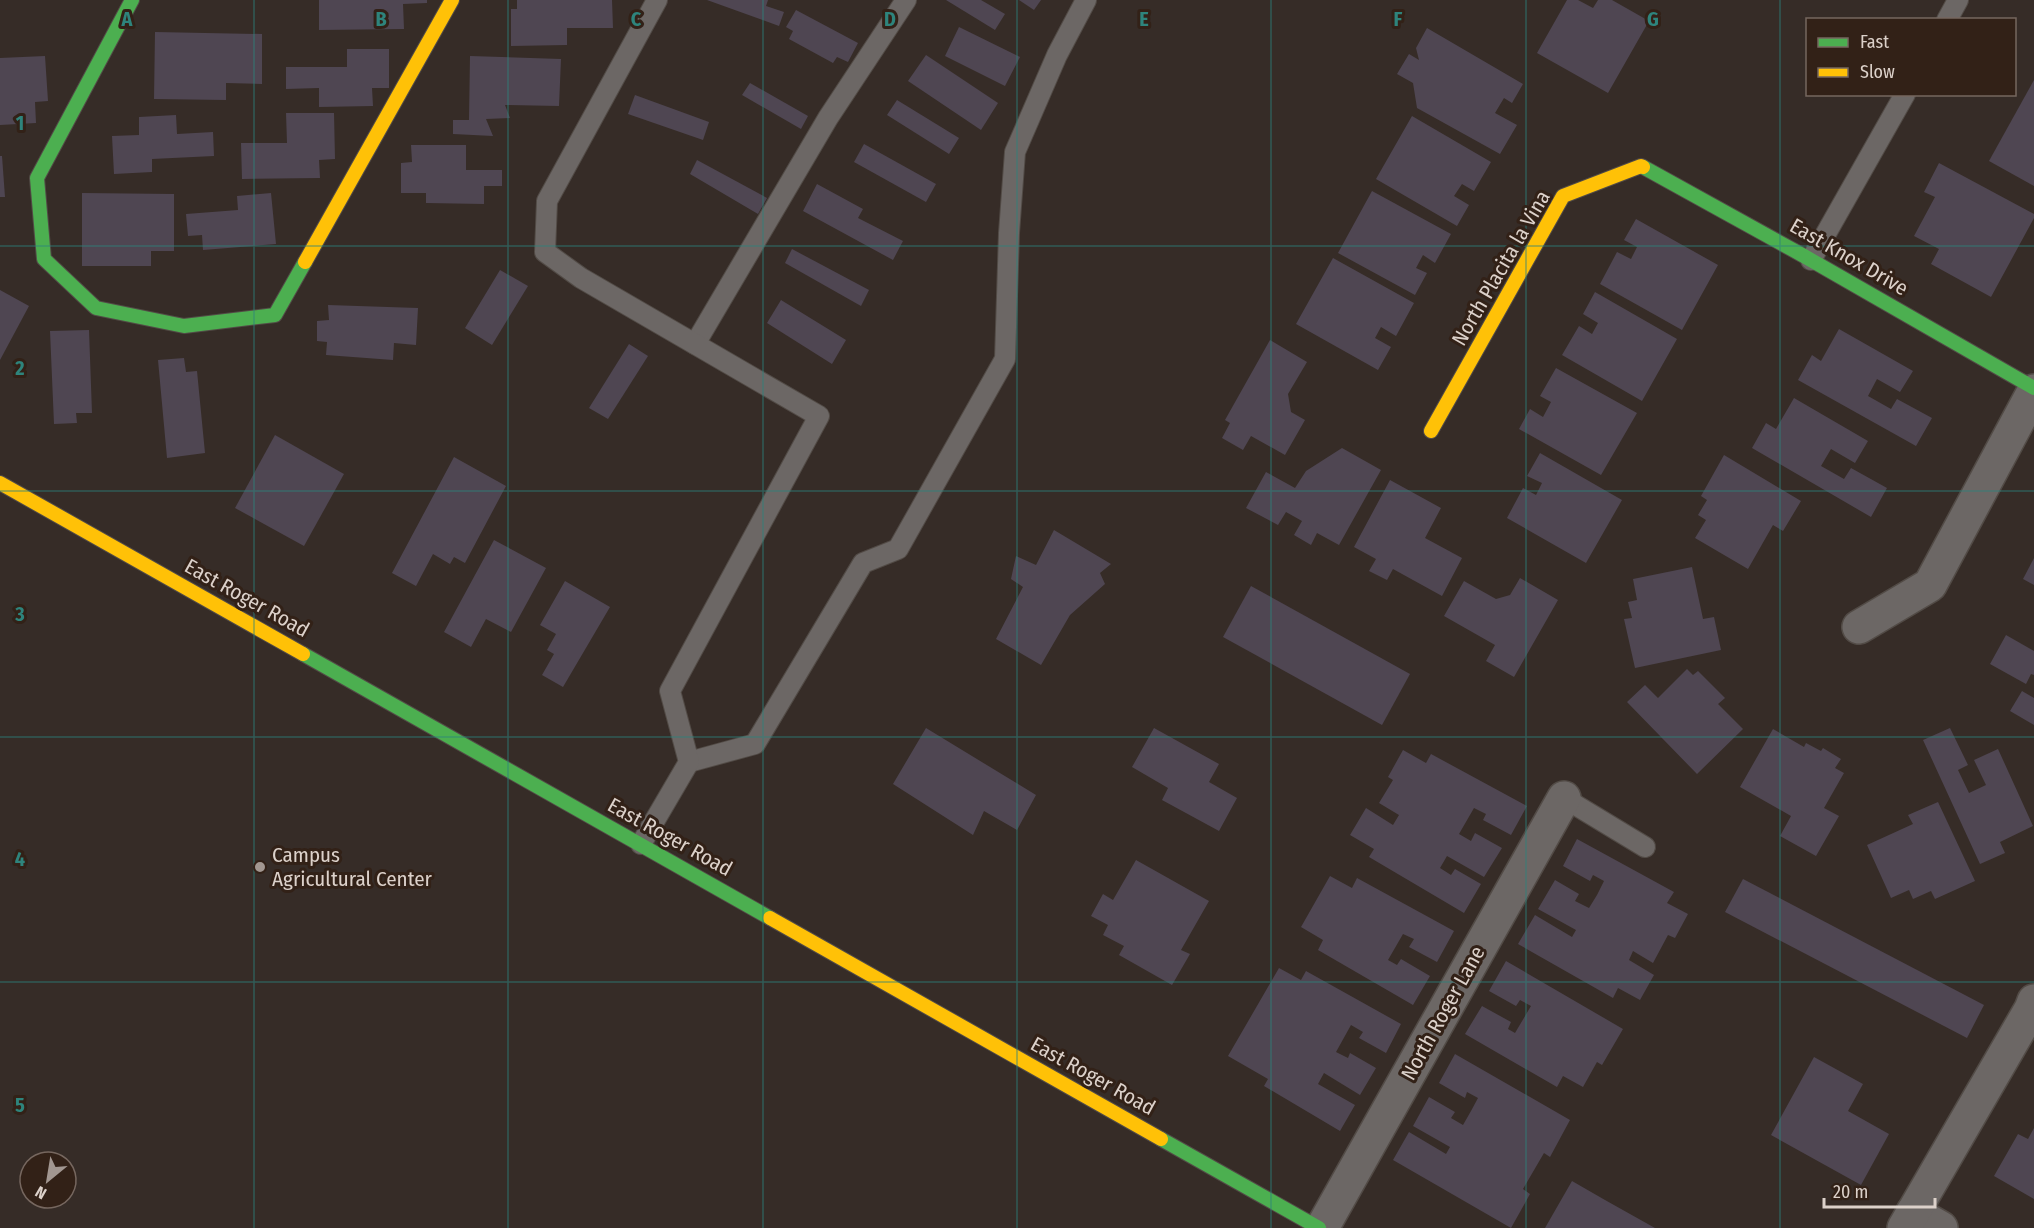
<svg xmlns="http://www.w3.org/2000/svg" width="2034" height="1228" font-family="'Fira Sans Condensed',sans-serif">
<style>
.building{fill:#4f4652}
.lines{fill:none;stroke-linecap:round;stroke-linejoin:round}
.lane-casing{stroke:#524b46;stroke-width:22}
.street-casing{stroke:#524b46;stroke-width:36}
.fast-casing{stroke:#524b46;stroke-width:16}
.slow-casing{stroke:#524b46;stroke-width:16}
.lane{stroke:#6c6765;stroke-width:20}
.street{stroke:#6c6765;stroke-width:33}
.fast{stroke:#4caf50;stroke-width:14}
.slow{stroke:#ffc107;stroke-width:14}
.grid{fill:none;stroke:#2e847c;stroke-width:1.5;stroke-opacity:0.55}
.poi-dot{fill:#a29791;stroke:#322117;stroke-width:2}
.labels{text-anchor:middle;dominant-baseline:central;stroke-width:6;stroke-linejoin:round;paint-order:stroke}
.street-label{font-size:21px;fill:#dcd1ca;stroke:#322117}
.poi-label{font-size:21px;fill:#dcd1ca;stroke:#322117;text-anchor:start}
.grid-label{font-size:20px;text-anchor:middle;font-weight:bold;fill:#2e847c;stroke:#322117;stroke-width:6;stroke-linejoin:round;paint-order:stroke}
</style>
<rect width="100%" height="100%" fill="#362c27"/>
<g class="building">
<polygon points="319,0 427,0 427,3 403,4 404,29 319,30"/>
<polygon points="517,0 612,0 613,28 567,28 567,45 511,46 511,9 517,9"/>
<polygon points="707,0 768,0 766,6 784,12 779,26"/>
<polygon points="946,0 981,0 1005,14 995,30"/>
<polygon points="1019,0 1041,0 1034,10"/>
<polygon points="1567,0 1578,0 1593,8 1598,0 1612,0 1649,21 1608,93 1537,53"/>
<polygon points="796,10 858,43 848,62 837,57 833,63 789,39 793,31 786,27"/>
<polygon points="959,27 1020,57 1005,86 945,56"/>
<polygon points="1427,28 1523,84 1512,103 1504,98 1495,113 1517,125 1500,154 1417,108 1413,83 1397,74 1409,54 1419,60 1416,48"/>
<polygon points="155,32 262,34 262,84 226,83 226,100 154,99"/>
<polygon points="347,49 389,49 389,88 372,88 373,106 319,107 319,88 286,89 286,67 347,67"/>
<polygon points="926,55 998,103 981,130 908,81"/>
<polygon points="45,56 48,101 35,102 36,123 0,125 0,58"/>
<polygon points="470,56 561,59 559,106 505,105 510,118 486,119 493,136 453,134 453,120 469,120"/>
<polygon points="2034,80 2034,186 1989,161"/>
<polygon points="750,83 808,116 801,129 742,95"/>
<polygon points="635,95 709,122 703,140 628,114"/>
<polygon points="897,100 959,138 949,154 887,115"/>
<polygon points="286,113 334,113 335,159 319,160 320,178 242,179 241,143 287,143"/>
<polygon points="176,115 177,134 213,132 214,156 152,159 152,172 114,174 112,136 139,135 139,117"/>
<polygon points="1412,116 1491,162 1474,191 1462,184 1454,196 1469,205 1457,226 1376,179"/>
<polygon points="864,144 936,184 926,202 854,162"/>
<polygon points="411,145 466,145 466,170 502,170 502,186 484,186 484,204 426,203 426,193 401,193 401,163 412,162"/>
<polygon points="0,156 2,156 5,197 0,197"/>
<polygon points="697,160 767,198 758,214 690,174"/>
<polygon points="1939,163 2034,214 2034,218 1991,297 1931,264 1939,249 1914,236 1935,197 1924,192"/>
<polygon points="817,184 863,209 858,218 903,241 893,260 803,211"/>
<polygon points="1372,191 1451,234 1435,263 1423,255 1416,268 1427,273 1415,295 1338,253"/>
<polygon points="82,193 174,194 174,251 151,251 151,266 82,266"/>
<polygon points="271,193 276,244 203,250 202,235 188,236 186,214 238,210 237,196"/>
<polygon points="1636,219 1718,265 1682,330 1600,284 1617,252 1631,259 1637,247 1624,240"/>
<polygon points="792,249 869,290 861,306 785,263"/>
<polygon points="1333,258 1414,303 1396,336 1381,327 1375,338 1391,347 1378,370 1296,324"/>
<polygon points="500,270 528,286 492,345 465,328"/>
<polygon points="0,290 29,306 0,360"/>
<polygon points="1595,292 1677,339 1642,401 1562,355 1579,326 1592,334 1598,323 1583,314"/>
<polygon points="781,300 846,340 832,364 767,323"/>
<polygon points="328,305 418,308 416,345 394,343 393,360 326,355 327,342 317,341 317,321 329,320"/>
<polygon points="1839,329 1913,371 1900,392 1877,379 1868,396 1891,409 1897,399 1932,418 1916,446 1798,380 1812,355 1821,361"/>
<polygon points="89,330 92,413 76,413 77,423 54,424 50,331"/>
<polygon points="1270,340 1307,362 1288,394 1291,412 1305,420 1285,455 1251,436 1243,450 1222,438 1230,423 1225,420"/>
<polygon points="629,344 648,356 608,419 589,408"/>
<polygon points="184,358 186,372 197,371 205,453 167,458 158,360"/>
<polygon points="1556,368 1637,413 1601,475 1519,429 1530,409 1543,417 1551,402 1540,396"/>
<polygon points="1794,398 1868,441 1855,463 1831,449 1821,466 1844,479 1851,468 1887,488 1871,517 1752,448 1766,423 1776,429"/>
<polygon points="275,435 344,474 304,546 235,508"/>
<polygon points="1342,448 1381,470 1339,545 1317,533 1311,545 1294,535 1302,521 1286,512 1278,525 1246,508 1266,472 1295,488 1306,471"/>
<polygon points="1540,453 1622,500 1586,563 1507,518 1523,488 1536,495 1542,483 1527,476"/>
<polygon points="1724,455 1801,501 1783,531 1773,525 1748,569 1695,538 1706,520 1698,515 1707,500 1701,496"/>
<polygon points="454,457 506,486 465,563 454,557 450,564 433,554 416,586 392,573"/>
<polygon points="1390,480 1441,508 1425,538 1462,558 1442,596 1393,569 1387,580 1369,571 1376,559 1354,547"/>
<polygon points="1054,530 1111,564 1100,573 1105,584 1070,615 1041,665 996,639 1023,587 1011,579 1016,556 1036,565"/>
<polygon points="494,540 546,568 511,632 486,619 471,647 444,632"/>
<polygon points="2034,558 2034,585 2023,579"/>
<polygon points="1692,567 1703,619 1714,617 1721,650 1635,668 1624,619 1632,618 1628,602 1637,600 1633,579"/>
<polygon points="1520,578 1558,600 1514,677 1486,661 1495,645 1444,616 1464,581 1496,599 1510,595"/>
<polygon points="565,581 610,607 563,687 542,675 554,654 547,650 556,634 540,625"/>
<polygon points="1251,586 1410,674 1382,725 1223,637"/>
<polygon points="2006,635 2034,651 2034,675 2031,674 2026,684 1990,664"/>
<polygon points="1687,669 1693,675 1698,671 1725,698 1718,704 1743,729 1697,774 1627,702 1645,685 1658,698"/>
<polygon points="2022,691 2034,698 2034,725 2010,711"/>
<polygon points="926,728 1036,795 1017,830 984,811 973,835 893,784"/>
<polygon points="1154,728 1219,764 1209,782 1237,798 1219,831 1162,800 1168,788 1132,767"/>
<polygon points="1950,728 1968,765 1958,770 1969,793 1986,785 1974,760 1998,749 2033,826 2000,842 2005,853 1980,864 1923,740"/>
<polygon points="1773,729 1804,747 1806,743 1821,751 1823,748 1841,759 1835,768 1844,773 1824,808 1839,816 1816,856 1780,836 1791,816 1740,787"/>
<polygon points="1403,750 1426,763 1431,754 1527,806 1511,835 1483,820 1486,814 1474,808 1459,834 1471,841 1475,833 1502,848 1484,877 1447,856 1440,868 1451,875 1455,869 1481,884 1464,913 1369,857 1374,849 1350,835 1366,808 1393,825 1399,815 1379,803 1393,780 1388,777"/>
<polygon points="1938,802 1975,881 1935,899 1931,891 1913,899 1909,890 1891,898 1867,845 1913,824 1908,815"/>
<polygon points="1577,839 1674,892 1667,903 1688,914 1675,938 1668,935 1653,963 1633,951 1629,960 1654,975 1640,1000 1618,988 1613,998 1518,944 1535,915 1572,937 1576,930 1538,909 1555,880 1579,894 1575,901 1589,908 1597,895 1604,881 1593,875 1590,881 1563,866"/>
<polygon points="1136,860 1209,901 1181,950 1190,954 1172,985 1119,955 1124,946 1103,935 1108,925 1091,916 1103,894 1113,900"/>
<polygon points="1330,876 1352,888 1357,878 1454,931 1437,962 1409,947 1414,939 1403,934 1388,960 1397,965 1401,959 1430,976 1413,1005 1318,950 1323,940 1301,927"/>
<polygon points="1743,879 1984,1005 1967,1038 1725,912"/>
<polygon points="1506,961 1623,1029 1602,1065 1597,1062 1583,1087 1563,1076 1557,1087 1465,1034 1482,1006 1511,1022 1508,1029 1515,1033 1531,1006 1520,1000 1516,1006 1489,991"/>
<polygon points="1279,968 1301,980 1306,971 1401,1024 1386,1053 1359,1038 1363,1032 1351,1025 1336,1052 1348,1058 1350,1053 1376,1068 1360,1095 1324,1073 1318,1084 1355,1105 1340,1131 1264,1086 1268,1079 1228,1056"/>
<polygon points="1455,1054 1570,1120 1550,1157 1544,1153 1523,1189 1530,1194 1511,1228 1393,1160 1409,1132 1446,1154 1450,1147 1413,1126 1429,1097 1455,1112 1451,1118 1463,1125 1471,1111 1478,1098 1467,1092 1465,1098 1439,1083"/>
<polygon points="1814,1057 1863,1084 1848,1111 1889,1134 1861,1185 1771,1135"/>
<polygon points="2034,1128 2034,1199 1994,1176 2018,1134 2028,1139"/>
<polygon points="1572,1181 1605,1200 1655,1228 1545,1228"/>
</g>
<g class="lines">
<defs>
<g id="lane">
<polyline points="1947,20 1958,0"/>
<polyline points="1811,260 1905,94"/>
<polyline points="695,344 828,118 906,0"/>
<polyline points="689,762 755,744 863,563 898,549 1005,359 1009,233 1015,152 1057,55 1086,0"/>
<polyline points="1564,798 1645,847"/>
<polyline points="641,844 689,762 670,691 819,416 581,278 545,252 547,201 657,0"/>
</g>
<g id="street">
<polyline points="1859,627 1930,585 2034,391"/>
<polyline points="1913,1212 1941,1228"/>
<polyline points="1322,1228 1564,798"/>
<polyline points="1904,1228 2031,1009 2034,1001"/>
</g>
<g id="fast">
<polyline points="132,0 37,178 44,259 96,308 184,326 275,315 305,262"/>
<polyline points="1643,167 1804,256 2034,388"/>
<polyline points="303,654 770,918"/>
<polyline points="1161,1139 1319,1228"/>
</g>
<g id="slow">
<polyline points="305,262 452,0"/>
<polyline points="1431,431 1563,196 1641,166 1643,167"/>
<polyline points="0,483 303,654"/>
<polyline points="770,918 1161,1139"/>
</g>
</defs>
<use href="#lane" class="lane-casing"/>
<use href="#street" class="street-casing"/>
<use href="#fast" class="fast-casing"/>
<use href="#slow" class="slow-casing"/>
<use href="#lane" class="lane"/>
<use href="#street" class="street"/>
<use href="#fast" class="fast"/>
<use href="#slow" class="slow"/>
</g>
<path class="grid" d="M254,0v1228M508,0v1228M763,0v1228M1017,0v1228M1271,0v1228M1526,0v1228M1780,0v1228M0,246h2034M0,491h2034M0,737h2034M0,982h2034"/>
<circle class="poi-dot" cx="260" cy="867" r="6"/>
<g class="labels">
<g class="street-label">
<text transform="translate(1849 257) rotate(30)">East Knox Drive</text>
<text transform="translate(1501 268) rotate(-60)">North Placita la Vina</text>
<text transform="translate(247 598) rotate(29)">East Roger Road</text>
<text transform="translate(670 837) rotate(29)">East Roger Road</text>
<text transform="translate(1443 1013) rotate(-61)">North Roger Lane</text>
<text transform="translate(1093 1076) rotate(29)">East Roger Road</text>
</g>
<g class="poi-label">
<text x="272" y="855">Campus<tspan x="272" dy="24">Agricultural Center</tspan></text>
</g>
</g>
<g class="grid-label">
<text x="127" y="26">A</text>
<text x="381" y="26">B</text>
<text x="636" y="26">C</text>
<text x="890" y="26">D</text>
<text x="1144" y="26">E</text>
<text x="1398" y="26">F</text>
<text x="1653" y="26">G</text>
<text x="20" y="130">1</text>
<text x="20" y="375">2</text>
<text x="20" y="621">3</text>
<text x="20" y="866">4</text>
<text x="20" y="1112">5</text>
</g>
<rect x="1806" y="18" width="210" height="78" fill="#322117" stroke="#76675f" stroke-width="1.5"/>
<rect x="1818" y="38" width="30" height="9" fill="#4caf50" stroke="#76675f" stroke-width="1.5"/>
<text x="1860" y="48" font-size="18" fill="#dcd1ca">Fast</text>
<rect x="1818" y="68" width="30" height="9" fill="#ffc107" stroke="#76675f" stroke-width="1.5"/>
<text x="1860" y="78" font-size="18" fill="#dcd1ca">Slow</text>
<g transform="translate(48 1180) rotate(210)"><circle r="28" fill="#322117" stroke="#76675f" stroke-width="1.5"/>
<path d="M0-4.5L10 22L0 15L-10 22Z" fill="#a29791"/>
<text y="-9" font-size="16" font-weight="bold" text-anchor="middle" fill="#dcd1ca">N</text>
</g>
<path d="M1824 1198v9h111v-9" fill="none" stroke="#dcd1ca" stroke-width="3"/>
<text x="1833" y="1198" font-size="18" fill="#dcd1ca" stroke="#322117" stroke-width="4.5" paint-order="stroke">20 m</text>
</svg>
